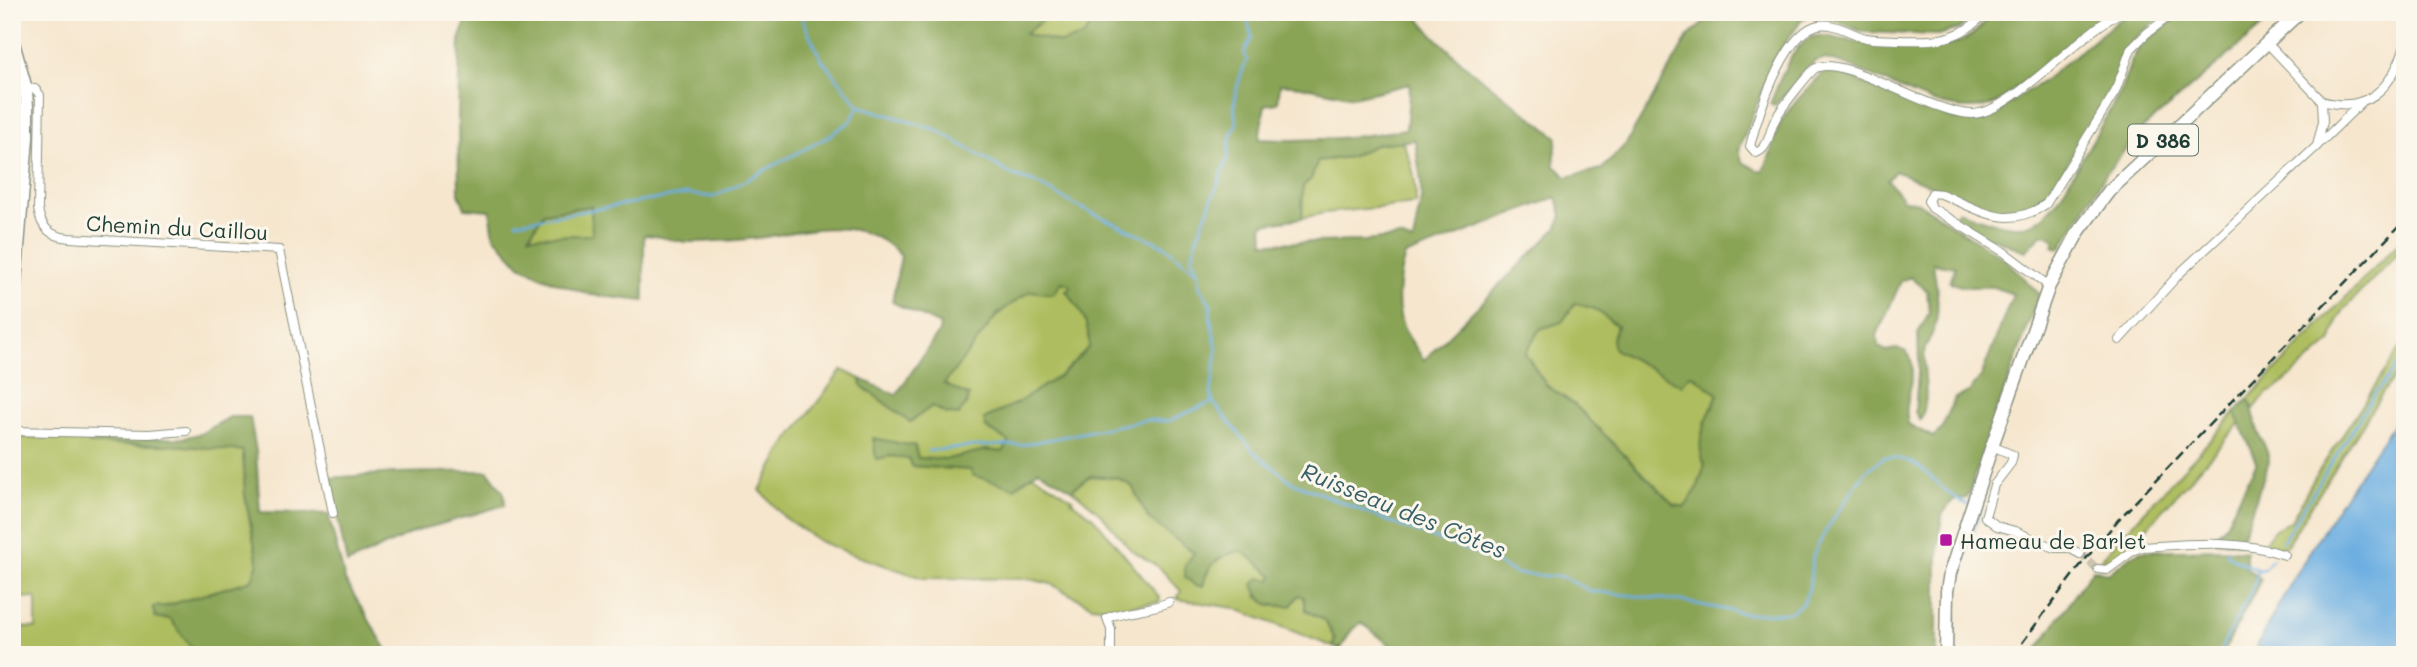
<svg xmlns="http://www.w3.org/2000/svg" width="2417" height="667" font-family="Mali,sans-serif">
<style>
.green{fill:#aebd5f;stroke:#667d4a;stroke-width:2}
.forest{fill:#8aa456;stroke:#547045;stroke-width:2;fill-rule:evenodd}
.water{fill:#6dafe1;stroke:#46768a;stroke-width:2}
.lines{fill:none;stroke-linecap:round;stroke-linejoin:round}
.stream{stroke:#6dafe1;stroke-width:2.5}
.minor-tunnel{stroke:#cbc4af;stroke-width:8;stroke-dasharray:8 4;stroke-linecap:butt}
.minor-casing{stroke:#8a9281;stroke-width:10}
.secondary-casing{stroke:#8a9281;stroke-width:15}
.primary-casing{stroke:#8a9281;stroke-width:15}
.minor{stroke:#fff;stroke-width:8}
.secondary{stroke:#fff;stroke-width:12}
.primary{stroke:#fff;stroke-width:12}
.rail{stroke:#1f3d34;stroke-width:2.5;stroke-dasharray:10 5;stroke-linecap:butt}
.poi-dot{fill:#b5179e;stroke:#fbf7ec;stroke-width:2.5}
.labels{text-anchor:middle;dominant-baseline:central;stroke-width:6;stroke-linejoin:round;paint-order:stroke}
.shield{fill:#fbf7ec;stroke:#61756b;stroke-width:2}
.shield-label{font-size:19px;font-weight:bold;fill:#1f3d34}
.street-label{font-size:21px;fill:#1f3d34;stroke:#fbf7ec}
.poi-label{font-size:21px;fill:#1f3d34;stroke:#fbf7ec;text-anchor:start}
.water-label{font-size:23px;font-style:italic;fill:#365f68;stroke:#fbf7ec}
</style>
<rect width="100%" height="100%" fill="#fbf7ec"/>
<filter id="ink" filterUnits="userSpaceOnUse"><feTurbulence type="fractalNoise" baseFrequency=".0143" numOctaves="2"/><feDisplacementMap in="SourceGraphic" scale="14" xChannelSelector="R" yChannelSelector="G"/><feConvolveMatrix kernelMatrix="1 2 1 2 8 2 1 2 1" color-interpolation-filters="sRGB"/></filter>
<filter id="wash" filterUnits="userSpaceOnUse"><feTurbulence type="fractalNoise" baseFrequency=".00686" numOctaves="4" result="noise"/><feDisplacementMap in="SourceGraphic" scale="28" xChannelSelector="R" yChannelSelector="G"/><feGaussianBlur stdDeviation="1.57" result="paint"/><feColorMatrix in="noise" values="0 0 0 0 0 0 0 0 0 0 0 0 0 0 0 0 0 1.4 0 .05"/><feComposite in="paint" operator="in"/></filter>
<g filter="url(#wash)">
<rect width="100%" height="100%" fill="#f6e6ce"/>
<g class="green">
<polygon points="1048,12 1099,12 1083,37 1061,43 1024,34 1045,18"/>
<path d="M1402,141c11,21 14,40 14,63l-92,9 -22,5 1,-32 8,-7 7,-18 32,-4 27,-13z"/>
<polygon points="592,206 592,235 529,237 544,213"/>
<polygon points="2405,236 2405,246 2345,308 2337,321 2332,341 2275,390 2267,393 2254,409 2248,399"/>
<path d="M1062,282l8,2 2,5 -6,2c14,17 25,33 23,56l-27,27 -43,28 -35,17 2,9 24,14 -7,10 -17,-2 -38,9 -31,-1 -3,-13 -37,14 15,-3 17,3 2,7 60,4 43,18 19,-14 40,25 -2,2 22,16 67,81 -1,4 -49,6 -18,-2 -41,-22 -22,-5 -107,-1 -71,-24 -32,-13 -35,-24 -24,-27 24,-44 58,-76 19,9 1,7 48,36 22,-16 15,8 -4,-29c23,-29 53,-79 87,-94 11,-5 23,-1 32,-9z"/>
<path d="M1575,303l20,6 22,17 -5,14 79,34 27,20c-10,24 -25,46 -13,71l-8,24 -12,18 -11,-2 -99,-100 -29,-20 -22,-32 16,-24 22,-7z"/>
<polygon points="2405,341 2405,363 2383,392 2286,546 2283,548 2263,544 2275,529 2291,521 2315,477"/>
<polygon points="2235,413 2240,423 2134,542 2107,566 2101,567 2097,563"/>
<polygon points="12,437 86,439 90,444 172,445 243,451 245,495 258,563 252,580 166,606 153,608 170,618 197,655 12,655 12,627 36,628 36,598 12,597"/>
<path d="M1090,476l27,2 15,8 16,32 46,35 9,33c4,-22 17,-32 39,-35l31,24 -2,6 -14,15 14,10h20l8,-12 5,3 2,13 19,11 10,18 -2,8 -99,-39 -57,-9 4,-8 -21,-23 -30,-19 -28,-34 -30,-26z"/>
</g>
<g class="forest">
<path d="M470,12h578l-3,6 -20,16 36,9 22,-6 16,-25h311l9,6 15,18 33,31 90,70 -3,28 13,12 35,-8 24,-25 62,-107 27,-25h263l-19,17 -21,6 -75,-3 -42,-18 -11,1 -9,5 -27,40 -35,90 3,12 16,8h5c10,-14 10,-35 20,-51 10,-17 27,-32 40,-46l9,-3 120,48 30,3 60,-39 78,-63 13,-7h36l-31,23 -14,16 -15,43 -57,95c-16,19 -31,26 -56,23l-101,-41 -7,9 16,20 11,1 90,58 34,35 -72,204 -14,2 -11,15 -5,49v91h-540l-1,-5 -35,-28 -10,9 -11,19 -7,-3 2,-8 -10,-18 -19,-11 -2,-13 -5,-2 -8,11c-21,0 -29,0 -38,-21l6,-7 12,2 2,-5 -31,-24c-22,3 -35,13 -39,35h-7l-11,-9v-12l9,-12 -46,-35 -16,-32 -14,-8 -28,-2 -18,13 -34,-19 -24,18 -42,-13 -1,-5 -60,-4 -2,-7 -17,-3 -16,3 -3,-21 42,8 3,12 30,1 38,-9 17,2 6,-10 -23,-15 -2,-8 35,-17 43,-28 27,-27c1,-23 -9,-39 -23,-57l5,-1 -2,-5 -7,-2 -9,12 -23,-3 -32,23 -54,70 25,12 -3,9 -8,10 -11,-1 -15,-8 -22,16 -48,-36 -1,-7 35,16 43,-63 1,-7 -48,-23 9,-46c-39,-43 -94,-25 -144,-18 -21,3 -43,3 -65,4 -16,1 -31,-7 -48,-7v66l-53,-6 -49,-18 -22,-12 -26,-29 -4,-26 -25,-2 -6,-14 -1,-78 2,-79zM1280,84l21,2 52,11 57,-13 -4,45c-47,9 -99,13 -147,10l6,-34 13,-2zM1415,140l6,42v17l-8,43 -13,-5 -36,4 -100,2 -1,-19 39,-6 1,-32 8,-7 7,-18 32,-4 27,-13zM1557,197l5,19 -6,13 -132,131c-7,-11 -16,-22 -21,-33 -8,-21 -5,-50 2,-71zM591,206l1,29 -63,1 15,-23zM1933,263l22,4 -5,15 13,5h30l20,7 -32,83 -12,15 -14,6 -14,32 -8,7 -25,-13c-1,-6 -2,-11 -1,-17 2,-20 19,-67 -21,-56l-8,-5 -1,-11 24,-54 10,-4 16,14 2,22 -11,20 1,26 -4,53 5,8c12,-23 1,-47 5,-71 2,-7 7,-13 9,-20 7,-21 2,-45 -1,-66zM1575,303l20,6 22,17 -5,14 2,9 67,36 10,-11 27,20c-10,24 -25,46 -13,71l-8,24 -12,18 -11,-2 -99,-100 -29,-20 -21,-32 15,-24 22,-7z"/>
<path d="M1994,12h121l-34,22 -84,69c-58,22 -117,-34 -173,-44l-9,2 -41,45 -4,-2c10,-22 17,-51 38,-65 10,-7 25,-1 36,1 25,4 85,10 108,4 18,-4 30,-18 42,-32z"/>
<path d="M2184,12h95l-137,117 -35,43 -47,77 -7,-3 2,-6 -7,-5h-7l-15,16 -51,-19 -21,-15 4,-6c18,6 51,19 70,14 13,-4 22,-16 30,-25l62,-107 11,-31 9,-16z"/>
<path d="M2248,399c6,10 6,18 9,29 3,12 12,21 12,34l-29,81 -25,-2 1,-6 9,-9 32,-64 -22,-49z"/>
<polygon points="230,417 250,417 256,451 260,512 328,514 345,580 390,655 197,655 170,619 155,618 153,607 166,606 252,580 258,563 245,495 243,451 172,445 90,444 86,439 182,438 200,434"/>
<polygon points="483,471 488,471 504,493 505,505 414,532 347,564 330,478 396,473"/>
<polygon points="2222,549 2246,551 2246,568 2261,579 2222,655 2037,655 2036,651 2093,569 2108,574 2131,556 2142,551"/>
</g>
<path class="water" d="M2405,407v248h-153c44,-87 98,-169 153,-248z"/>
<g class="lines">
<g class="stream">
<polyline points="799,12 820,57 859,106 937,130 1014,176 1036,183 1079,207 1163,245 1196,271"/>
<path d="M1248,12l-2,3 6,22 -8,16 3,7c-8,17 -17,45 -10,62l-7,16 -2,20 -31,79 -5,21 7,15v13l12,19 -1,11 7,34 -6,43 2,9 41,50 38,30 111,45 72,26 42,21 46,3 27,14 91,10 67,13 40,-1 14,-9 7,-15 4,-34 12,-23 39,-59 20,-16c10,1 20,1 29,6 20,11 31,32 55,42"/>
<polyline points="517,222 688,194 714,197 824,139 851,121 859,106"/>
<polyline points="928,451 975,446 1021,445 1146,420 1168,421 1212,402"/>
<path d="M2282,542l94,-150c11,-9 19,-26 29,-39"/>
<polyline points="2226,551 2230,557 2258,570"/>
<polyline points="2259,570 2264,569 2273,559"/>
<polyline points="1954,655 1956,586 1979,515 1979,510 1975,508"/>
<polyline points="2218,655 2254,585 2258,570"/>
</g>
</g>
</g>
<g filter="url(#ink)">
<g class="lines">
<polyline class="minor-tunnel" points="2080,554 2098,569"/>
<defs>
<g id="minor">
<path d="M1986,12c-26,30 -51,29 -88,28 -10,-1 -22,0 -32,-2 -15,-4 -35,-18 -51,-12 -33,12 -57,89 -65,120l6,7c14,-5 13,-24 20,-35 5,-9 33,-46 40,-50 28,-14 116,47 157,46 39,-1 106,-82 149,-102"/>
<path d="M26,89h9l5,6 -2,114c3,19 12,27 31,29l210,12 54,263"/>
<path d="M2322,101c45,13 70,-13 83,-55"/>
<polyline points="2318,145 2361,103"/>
<path d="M2049,286l-45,-34 -72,-44 -4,-7 4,-8 9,1c40,16 65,37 105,10l69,-112 16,-43 16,-16 28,-21"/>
<polyline points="2119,340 2181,272 2317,146 2323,121 2322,101 2267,43"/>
<polyline points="12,431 149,434 186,431"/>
<polyline points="1992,446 2013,455 2011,463 1994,485 1985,517 1997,526 2015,531 2054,548 2069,548 2080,554"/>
<path d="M2098,569l9,1 27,-20 9,-3c46,-3 98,-8 142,8"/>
<path d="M1111,655v-26l-4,-11c20,-9 42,-7 62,-16"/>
</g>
<polyline id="secondary" points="12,39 26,89 27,108 27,138 12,319"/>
<polyline id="primary" points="1946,655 1947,591 1950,573 1992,446 2049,286 2079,231 2109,191 2300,12"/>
</defs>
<use href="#minor" class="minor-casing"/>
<use href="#secondary" class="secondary-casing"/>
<use href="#primary" class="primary-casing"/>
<use href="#minor" class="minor"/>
<use href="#secondary" class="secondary"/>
<use href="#primary" class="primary"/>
<polyline class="rail" points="2013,655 2075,572 2118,520 2405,220"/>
</g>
</g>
<rect class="poi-dot" x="1939" y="533" width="14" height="14" rx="3.5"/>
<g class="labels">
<rect class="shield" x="2128" y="124.5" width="70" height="31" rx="5"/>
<g class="shield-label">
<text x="2163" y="140">D 386</text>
</g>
<g class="street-label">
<text transform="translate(177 227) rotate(3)">Chemin du Caillou</text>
</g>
<g class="poi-label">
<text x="1960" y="540">Hameau de Barlet</text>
</g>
<g class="water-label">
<text transform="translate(1404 510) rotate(22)">Ruisseau des Côtes</text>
</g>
</g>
<rect width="2417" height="667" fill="none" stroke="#fbf7ec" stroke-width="42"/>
</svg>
